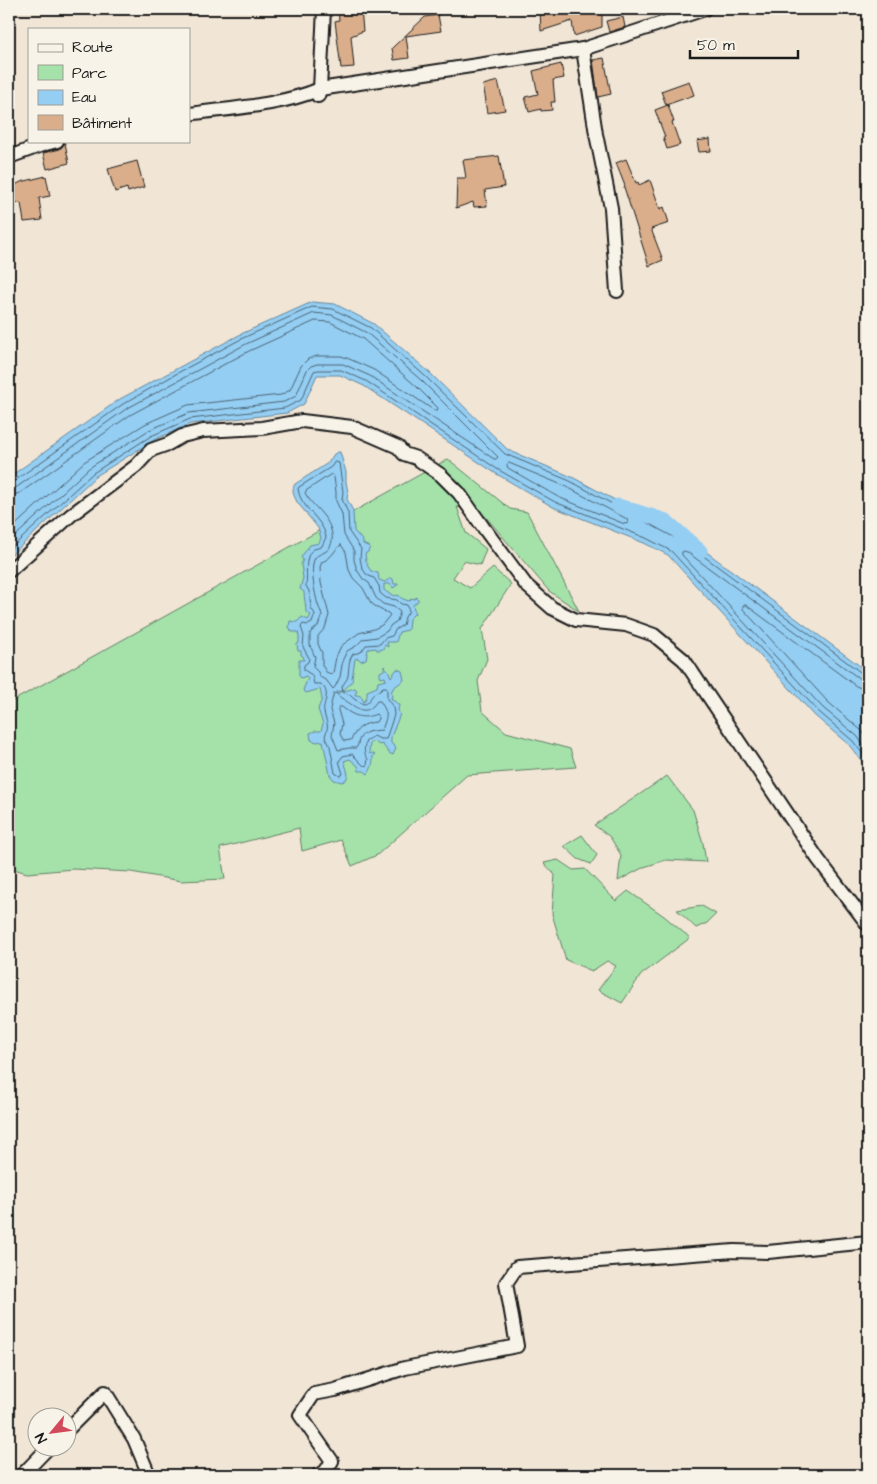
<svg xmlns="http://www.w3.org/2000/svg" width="877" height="1484" font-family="'Architects Daughter',sans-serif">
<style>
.green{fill:#a4e2aa;stroke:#607f63}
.water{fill:#94cef3;stroke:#64879d}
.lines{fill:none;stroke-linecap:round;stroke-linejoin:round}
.shore{stroke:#4c6372;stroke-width:1}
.canal{stroke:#94cef3;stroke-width:15}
.building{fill:#daae8b;stroke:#1c1c1c}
.street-casing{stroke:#1c1c1c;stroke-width:16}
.street{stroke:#f7f3e8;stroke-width:12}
</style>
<rect width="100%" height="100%" fill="#f1e5d5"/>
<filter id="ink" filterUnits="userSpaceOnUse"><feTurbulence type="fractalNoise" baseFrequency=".02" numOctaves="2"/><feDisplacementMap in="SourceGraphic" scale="10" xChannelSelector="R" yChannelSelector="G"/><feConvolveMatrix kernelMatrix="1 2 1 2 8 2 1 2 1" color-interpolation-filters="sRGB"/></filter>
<g filter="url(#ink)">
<g class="green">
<polygon points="448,459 510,509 527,512 579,611 549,591 485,516 457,507 466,533 486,549 480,565 464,561 453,578 470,588 493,568 511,584 482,629 487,659 478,681 482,711 506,732 570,749 576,767 467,775 377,855 352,866 341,840 302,851 299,828 220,848 225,879 181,881 131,872 73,869 27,873 14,869 9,860 9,703"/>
<polygon points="667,776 693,810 703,843 706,862 666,860 644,867 618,881 621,855 610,837 594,825"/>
<polygon points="582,835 597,855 591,864 578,859 564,846"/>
<polygon points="558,860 573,870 585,869 616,901 628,891 664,916 690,938 641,975 622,1003 598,990 616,966 607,961 592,971 566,960 552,914 555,875 544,863"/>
<polygon points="702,906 716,914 707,923 696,928 677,910"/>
</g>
<g class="water">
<polygon points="312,302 335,304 374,324 430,373 508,450 572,477 693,542 868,672 868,769 849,745 815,716 668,555 644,543 553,507 495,473 364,386 340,375 317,375 304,404 287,413 190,424 154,440 96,476 9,557 9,479 12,475 120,399 241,334"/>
<path d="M338,452h2l6,20v10l2,10 -1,7 6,12 1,20 9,10v3l7,3 -2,5 -3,2 1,7 2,2 -1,2 4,6 7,2 1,7 6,2 6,-4 2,1 1,5h5l-6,4 -3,-4h-6v6c4,3 9,7 14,5l5,4 6,2 3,-3 3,1 1,-2 2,2v2l-5,4 2,8 -6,6 -1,11 -9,2 -3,10h-9l1,5 -3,-2 -2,4 -3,1h-3l-1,-2 -8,1 -2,10 -5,2 -3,-3 -3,1 -3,19 1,2 -9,10 -8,2 1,1 18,-5 2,2 -2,5c7,0 6,2 9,7l3,-6v-5l10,-4 1,-5 8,-2 -1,-3 -4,1 -1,-2v-4l4,-2v-4l4,4 3,7 6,-8 5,2 2,9 -11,8 -2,5 1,2 -1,4h2l1,2 5,4 -1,6 2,3 -9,23v6l5,5 -3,7 -4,-2 -7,-9 -3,1 -5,-4 -4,2 -1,10 1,1 2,-1 3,2 -2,1c0,8 -1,12 -5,18l-4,-3h-5l-1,-5 -8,-7 -6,2 3,9 1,5 -2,5 -4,2 -8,-2 -4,-5 -7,-34 -6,1 -6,-2 -1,-7 5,-2h6l2,-7 -5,-15 4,-10 -2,-10 -14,4 -3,-3 5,-12 -2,-2 -5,2 -2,-2v-16h5l-1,-4 -2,-1v-4h-3l-1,-7 2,-1v-6l-1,-5h-6l-3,-5 1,-6 7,1 5,-5 6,3 3,-5 -5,-3c0,-8 -2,-13 -2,-20l-4,-3 3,-11 -2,-14 2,-4 -2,-3 9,-12 9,-2 2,-5 -3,-10 -21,-26c-3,-6 -6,-12 -2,-18l33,-21 6,-9z"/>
</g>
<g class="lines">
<g class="shore">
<path d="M335,462l4,1 4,29 -1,7 6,14 1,19 12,17 -1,9 2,10 5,7 7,3 5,8 1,7 6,5 11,2 4,4 6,1 2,6 -4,6 -2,8 -7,4 -4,7 -7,2 -5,6 -14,1 -5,7 -8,2c-6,8 -3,17 -6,25 -2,3 -4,5 -5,8l1,5 7,3 4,4 7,4 4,1c5,-2 4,-4 7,-8 2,-4 8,-5 11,-9h3l1,2v10l6,8 1,8 -8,24h-6l-6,-3 -8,5c-2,7 -3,12 2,18l-1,6 -3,1 -12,-12 -9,2 -4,5 4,13 -3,2 -5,-3 -5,-27 -5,-10c5,-13 1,-12 -1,-24 -2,-9 8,-18 -3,-28h-7l-2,-9 -8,-5v-5l4,-3 1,-4 -6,-11 1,-11 -3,-9 2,-3 5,1 4,-2 3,-9 -4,-6 -2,-17 -3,-5c2,-11 -3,-31 8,-37 3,-1 6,-1 8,-3l4,-9c-3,-19 -26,-29 -28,-48l1,-2 32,-20z"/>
<polygon points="509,463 567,487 627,519 628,523 625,524 617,521 558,497 508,468 507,465"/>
<path d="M332,474l2,3 2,15v9l6,13 2,21 10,16v9l3,10 6,9 6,4 7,15 7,6 11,3 6,5 -3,9 -6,4 -4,6 -10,6 -14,2 -7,7 -9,5 -4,8 -3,18 -5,10 -2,2 -6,-8 -7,-4 -2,-5 -5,-5 2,-10 -5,-12v-12l8,-7 4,-11c-1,-4 -3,-7 -4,-10 -3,-11 -8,-35 -4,-45 2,-5 5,-5 9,-7 9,-4 11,-14 8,-23 -4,-15 -19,-24 -26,-37l1,-2z"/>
<polyline points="9,482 14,481 123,404 183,370 243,338 312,307 333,309 371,328 426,377 505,454 570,481 690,546 863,674 868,675"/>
<polyline points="9,488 17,487 126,409 246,344 314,313 332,315 367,333 422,381 498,457 496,459 494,459 370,376 343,364 317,364 311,366 307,370 296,396 284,402 189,413 149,430 89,468 9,542"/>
<polyline points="9,496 20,493 130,415 249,351 315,321 330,322 363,339 417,387 438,408 437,411 435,411 374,370 347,358 341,356 317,356 308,359 301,366 290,390 281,395 188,405 145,424 84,462 9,531"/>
<path d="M341,545l5,7 3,18 4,8 10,10 8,15 8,6 9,4 2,2 -8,10 -8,4 -15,4 -18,13 -5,11 -3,16 -2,1 -5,-2 -4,-7v-12l-4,-9v-8l7,-8 4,-13 -8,-32 -1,-16 2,-5c12,-5 12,-13 19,-17z"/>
<polyline points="9,550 93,473 151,436 190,419 285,408 301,400 314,371 318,370 341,370 366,381 497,469 555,502 646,538 671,551 819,712 853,741 868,761"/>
<polyline points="868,682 860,679 687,552 684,551 682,552 682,555 823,708 857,736 868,751"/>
<polyline points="868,689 861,688 856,686 746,605 743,605 743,609 828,702 862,731 868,739"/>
<path d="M334,693l3,1c3,4 5,4 9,7 13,8 20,16 31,0h3c9,14 7,14 2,29 -8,1 -19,0 -23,10 -1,3 -1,6 -3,8h-7l-11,2 -6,-15 2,-12 -4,-13z"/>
<path d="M339,707h3c11,9 21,13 34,7l3,3 -3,5c-13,1 -20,7 -25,18l-7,1 -4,-7 2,-10 -4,-14z"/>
</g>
<polyline class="canal" points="618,506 666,521 700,551"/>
</g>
<g class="building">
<polygon points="338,9 361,9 363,31 351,36 354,67 341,68 335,21 339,20"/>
<polygon points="540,9 602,9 602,27 574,36 572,21 541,31"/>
<polygon points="438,15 441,31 406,36 409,58 394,60 392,48 425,17"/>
<polygon points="623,17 625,27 609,32 606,21"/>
<polygon points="604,58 611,94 598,97 593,60"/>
<polygon points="561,64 564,78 553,80 555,102 551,102 552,110 541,111 541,109 529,112 525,97 538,94 533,71"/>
<polygon points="498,81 505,110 487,113 485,101 486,101 483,85"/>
<polygon points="689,81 694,95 666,105 661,91"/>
<polygon points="668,105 674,122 672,122 680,145 667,149 663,137 665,137 655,110"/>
<polygon points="710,139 711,151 699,152 697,141"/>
<polygon points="65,143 69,163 47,169 43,153 60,149"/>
<polygon points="499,156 504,187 485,190 487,206 474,207 473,202 456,208 457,178 466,178 463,160"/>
<polygon points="626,159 636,183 638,182 639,185 650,180 660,209 664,207 669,223 651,229 663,260 649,266 624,187 625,186 616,163"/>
<polygon points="137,161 144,187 128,192 127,188 115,192 108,169"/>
<polygon points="46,176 50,196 39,198 42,220 24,222 21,203 9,205 9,188 21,182"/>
</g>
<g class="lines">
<defs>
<g id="street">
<polyline points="583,49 596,134 611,208 617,291"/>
<polyline points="318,96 320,89 324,9"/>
<path d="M189,114c43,-6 90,-8 131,-25l263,-40 122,-40"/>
<polyline points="9,157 42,145 57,141"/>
<polyline points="9,571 71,515 136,466 151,450 168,444 182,436 203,431 262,428 302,421 352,427 398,447 404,454 416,458 441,475 459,493 483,527 526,585 552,608 576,620 626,625 654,635 684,660 818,859 868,925"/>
<polyline points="68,1429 105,1392 134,1439 149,1475"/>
<polyline points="22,1475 50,1446"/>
<polyline points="318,1475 325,1472 332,1461 300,1415 314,1394 335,1390 405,1368 517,1346 506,1283 517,1267 734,1251 768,1252 868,1242"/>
</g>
</defs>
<use href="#street" class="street-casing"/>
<use href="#street" class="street"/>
</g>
</g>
<rect width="877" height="1484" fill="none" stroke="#f7f3e8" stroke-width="30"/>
<rect x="15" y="15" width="847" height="1454" fill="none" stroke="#1c1c1c" stroke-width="2" filter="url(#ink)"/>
<rect x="28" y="28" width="162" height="115" fill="#f7f3e8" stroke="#9f9d96"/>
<rect x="38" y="44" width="25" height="8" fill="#f7f3e8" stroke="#9f9d96"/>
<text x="72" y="52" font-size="15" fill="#1c1c1c">Route</text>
<rect x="38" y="65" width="25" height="15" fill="#a4e2aa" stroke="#9f9d96"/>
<text x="72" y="78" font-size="15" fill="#1c1c1c">Parc</text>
<rect x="38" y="90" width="25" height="15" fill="#94cef3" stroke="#9f9d96"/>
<text x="72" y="102" font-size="15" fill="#1c1c1c">Eau</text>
<rect x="38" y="115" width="25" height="15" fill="#daae8b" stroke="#9f9d96"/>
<text x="72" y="128" font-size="15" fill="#1c1c1c">Bâtiment</text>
<g transform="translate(52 1432) rotate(241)"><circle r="24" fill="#f7f3e8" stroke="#9f9d96"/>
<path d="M0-4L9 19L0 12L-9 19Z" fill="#d1495b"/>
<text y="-8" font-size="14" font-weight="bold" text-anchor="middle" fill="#1c1c1c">N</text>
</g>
<path d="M690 50v8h108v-8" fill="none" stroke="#1c1c1c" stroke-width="2.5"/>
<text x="697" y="50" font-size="15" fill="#1c1c1c" stroke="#f7f3e8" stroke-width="4" paint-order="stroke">50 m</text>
</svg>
